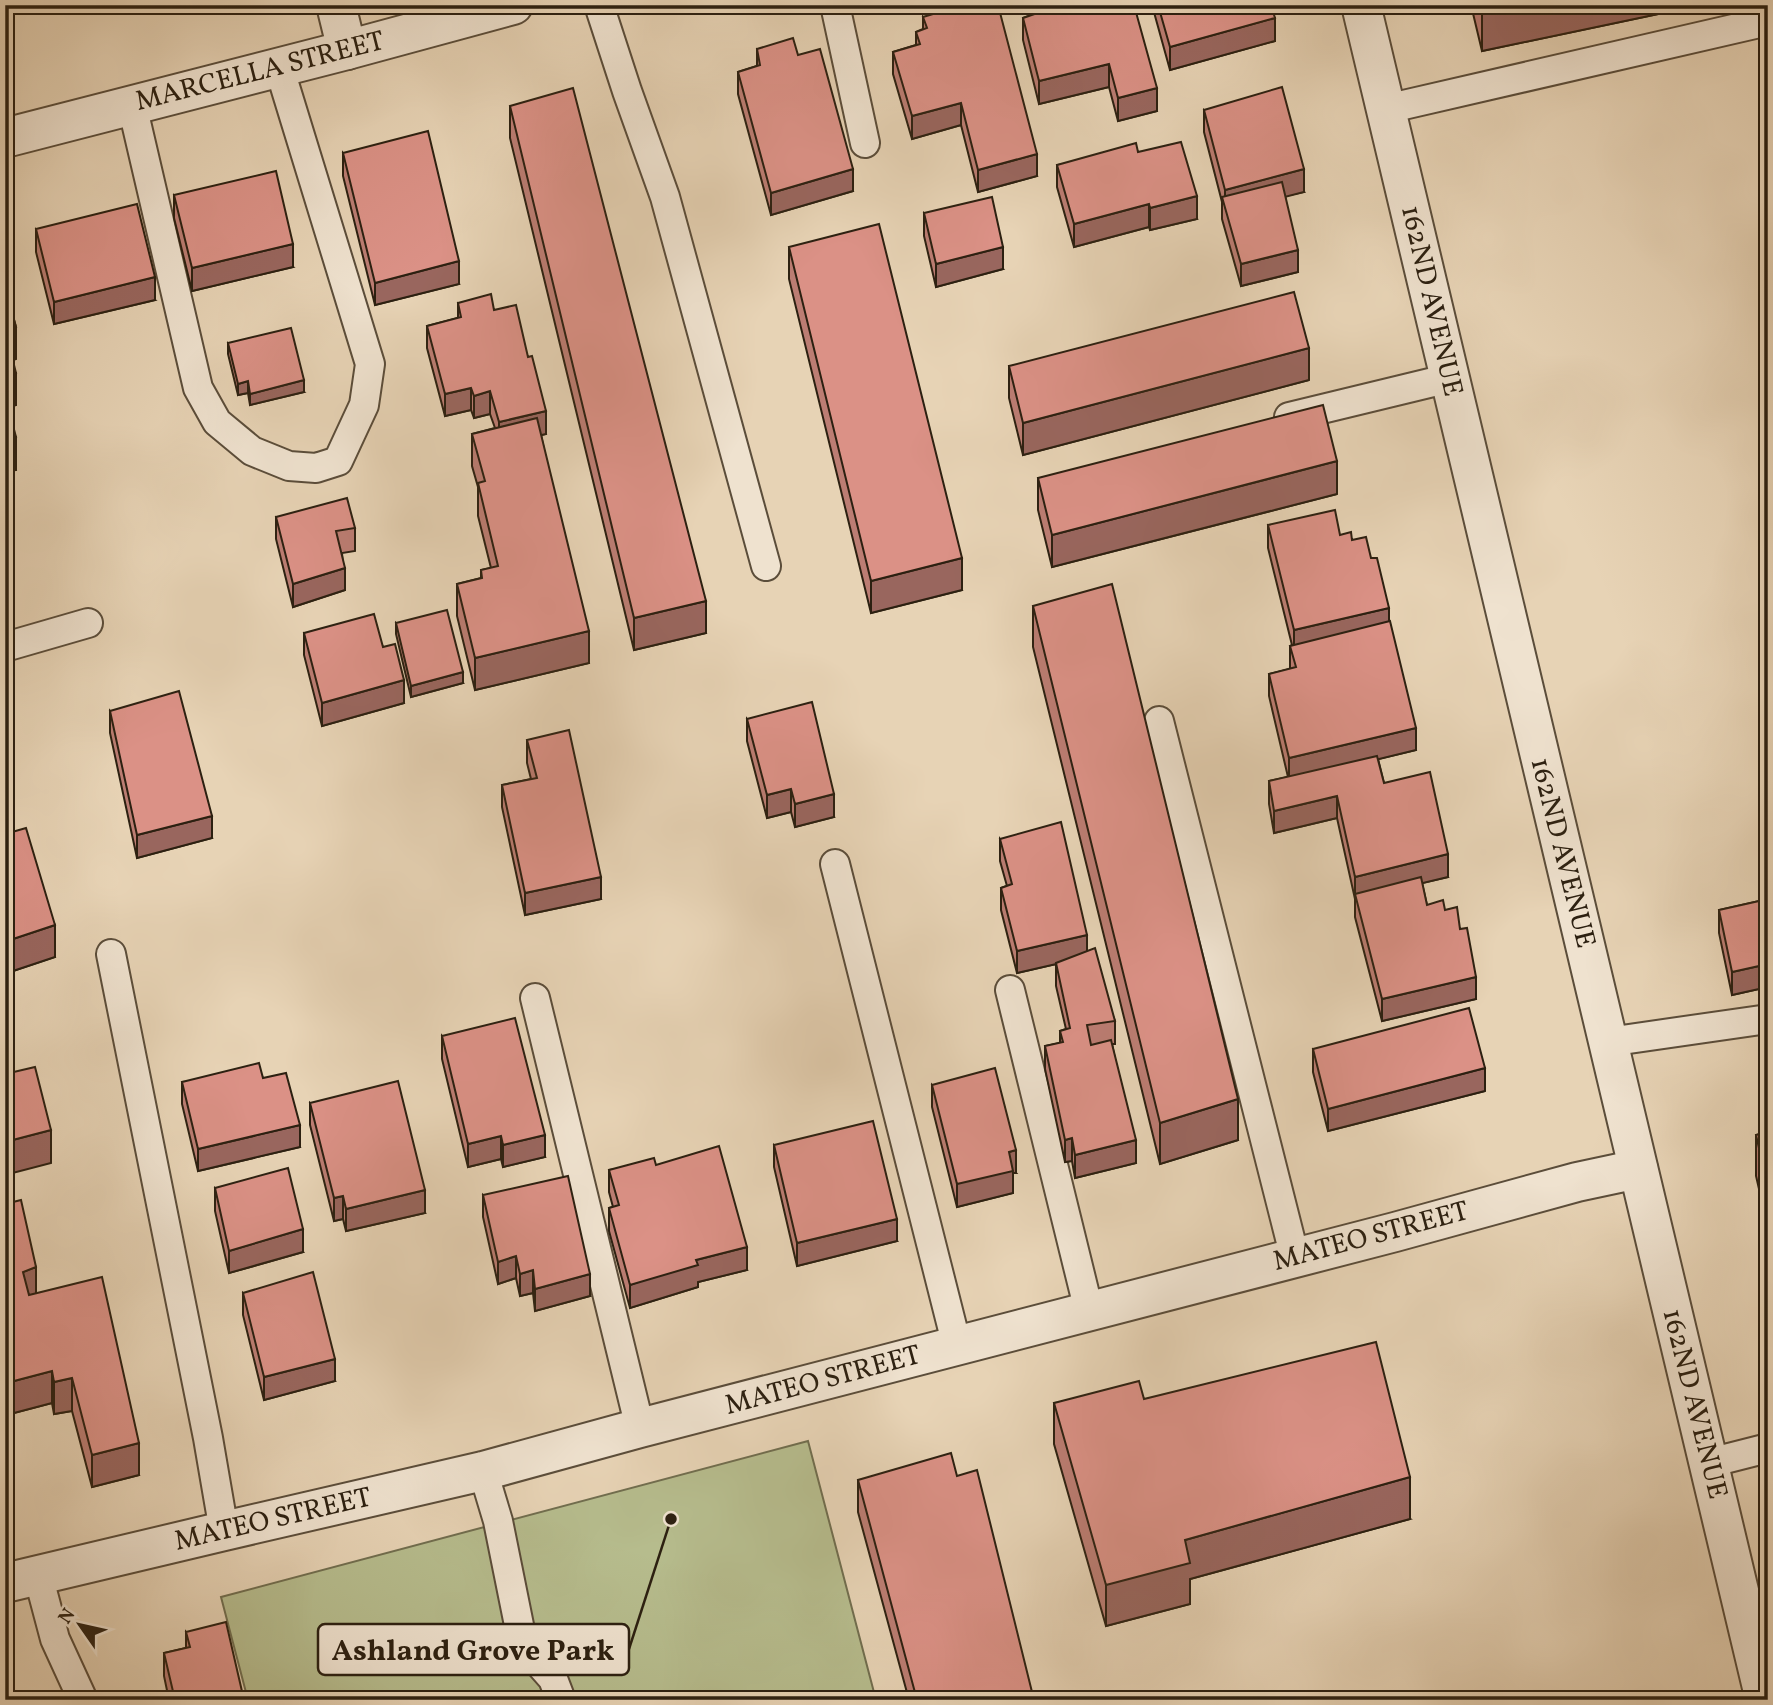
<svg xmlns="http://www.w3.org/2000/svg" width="1773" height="1705" font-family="Vollkorn,serif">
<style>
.green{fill:#b6bc8d;stroke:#716e4f;stroke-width:2}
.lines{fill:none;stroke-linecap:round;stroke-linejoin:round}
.service-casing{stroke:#5b4d3a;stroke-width:32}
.minor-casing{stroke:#5b4d3a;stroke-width:42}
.service{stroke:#efe2cf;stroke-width:28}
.minor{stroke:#efe2cf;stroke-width:38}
.wall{fill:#bc7d73;stroke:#2c2011;stroke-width:2}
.shaded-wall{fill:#99665e;stroke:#2c2011;stroke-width:2}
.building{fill:#db9186;stroke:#2c2011;stroke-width:2}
.labels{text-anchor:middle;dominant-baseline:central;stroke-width:7;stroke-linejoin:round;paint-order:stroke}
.street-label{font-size:28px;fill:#2c2011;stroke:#efe2cf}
.leader{fill:none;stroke:#2c2011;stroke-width:2.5}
.callout-dot{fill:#2c2011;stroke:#efe2cf;stroke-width:2.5}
.callout{fill:#efe2cf;stroke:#2c2011;stroke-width:2.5}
.callout-label{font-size:30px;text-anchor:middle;font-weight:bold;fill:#2c2011}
</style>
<rect width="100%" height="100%" fill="#e7d3b5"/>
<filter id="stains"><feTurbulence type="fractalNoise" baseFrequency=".00286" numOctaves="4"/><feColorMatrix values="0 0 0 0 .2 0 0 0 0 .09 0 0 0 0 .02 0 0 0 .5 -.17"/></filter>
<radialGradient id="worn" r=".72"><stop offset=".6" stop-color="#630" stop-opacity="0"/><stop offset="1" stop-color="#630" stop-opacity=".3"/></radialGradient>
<polygon class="green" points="808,1441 876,1700 248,1700 221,1597"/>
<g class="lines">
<defs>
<g id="service">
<polyline points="599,5 627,91 665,197 766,566"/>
<polyline points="835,5 865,143"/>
<polyline points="132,105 198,388 217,422 252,451 289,466 316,468 338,461 364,405 370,364 279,67"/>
<polyline points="1386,109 1768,21"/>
<polyline points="1289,417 1450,378"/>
<polyline points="5,647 88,623"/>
<polyline points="1159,721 1295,1258"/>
<polyline points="835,864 957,1346"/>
<polyline points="111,954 208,1438 224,1531"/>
<polyline points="1010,990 1089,1311"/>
<polyline points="535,998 640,1428"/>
<polyline points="1608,1042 1768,1019"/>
<polyline points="1709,1463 1768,1448"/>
<polyline points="483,1471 498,1521 523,1645 553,1679 561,1700"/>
<polyline points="38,1575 55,1639 83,1700"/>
</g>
<g id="minor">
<polyline points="336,5 347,50"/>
<polyline points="1361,5 1765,1700"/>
<polyline points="5,138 347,50 513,5"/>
<polyline points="5,1583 224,1531 483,1471 640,1428 1395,1232 1577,1182 1638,1169"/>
</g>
</defs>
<use href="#service" class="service-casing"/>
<use href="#minor" class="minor-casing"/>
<use href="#service" class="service"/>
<use href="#minor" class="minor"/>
</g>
<g class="wall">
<polygon points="1043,5 1134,5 1157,111 1118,121 1109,87 1039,104 1023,40 1023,18 1043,11"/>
<polygon points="1152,5 1271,5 1275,41 1170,70"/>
<polygon points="1471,5 1701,5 1482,51"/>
<polygon points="923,17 1037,176 978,192 961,125 912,139 893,74 893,52 916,45 916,32 923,29"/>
<polygon points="757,49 798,55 853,191 771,215 738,94 738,72 757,66"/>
<polygon points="510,106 706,633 634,650 510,138"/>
<polygon points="1204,110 1304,192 1285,196 1298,272 1241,286 1222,219 1222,202 1204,132"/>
<polygon points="1138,152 1197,219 1150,230 1149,227 1074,247 1057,187 1057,165"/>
<polygon points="343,153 459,284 375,305 343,176"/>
<polygon points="174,195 293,267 192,291 174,218"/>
<polygon points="924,213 1003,269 936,287 924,236"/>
<polygon points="36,229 155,300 54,324 36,252"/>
<polygon points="789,247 962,590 871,613 789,279"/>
<polygon points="5,287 16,327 16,359 13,360 16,405 8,407 16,470 5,472"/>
<polygon points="458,303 494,310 528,357 546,434 541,435 589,663 475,690 457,616 457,584 481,578 481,570 491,568 478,516 478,487 472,466 472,434 495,428 490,414 474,418 471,410 445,416 427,348 427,326 458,318"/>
<polygon points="228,343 304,392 250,405 248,393 238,395 228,354"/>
<polygon points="1009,366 1309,380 1023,455 1009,398"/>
<polygon points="1038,478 1337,494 1052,567 1038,510"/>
<polygon points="276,517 355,528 355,551 342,553 345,590 293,607 276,539"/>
<polygon points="1268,525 1340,535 1352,540 1371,558 1389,621 1416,750 1378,759 1384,783 1448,877 1422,883 1427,905 1445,910 1460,929 1476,999 1382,1021 1355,917 1355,899 1337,818 1274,833 1269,804 1269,781 1288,777 1269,696 1269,674 1290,669 1290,646 1292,645 1268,548"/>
<polygon points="1033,606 1238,1140 1160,1164 1033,647"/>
<polygon points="396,623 463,683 411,697 396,634"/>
<polygon points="304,633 383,647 404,703 322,726 304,655"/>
<polygon points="110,711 212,838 137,858 110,733"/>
<polygon points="747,719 834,817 795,827 791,812 767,818 747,741"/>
<polygon points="527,740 601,899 525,915 502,807 502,785 531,779 527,763"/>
<polygon points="5,834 55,957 10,972 5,953"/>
<polygon points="1000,839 1087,951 1115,1021 1115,1044 1112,1044 1136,1163 1075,1178 1072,1161 1065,1162 1045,1069 1045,1046 1060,1043 1060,1031 1066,1029 1056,986 1056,964 1017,973 1001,910 1001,888 1007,886 1000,861"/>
<polygon points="1768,899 1768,987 1732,995 1719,933 1719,910"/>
<polygon points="442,1036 545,1157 503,1167 501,1159 468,1167 442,1059"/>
<polygon points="1313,1049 1485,1091 1328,1131 1313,1072"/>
<polygon points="263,1078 300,1147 198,1171 182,1104 182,1082"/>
<polygon points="932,1085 1016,1173 1013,1173 1013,1193 957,1207 932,1107"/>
<polygon points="310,1103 425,1213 346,1231 343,1219 334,1221 310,1125"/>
<polygon points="1768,1132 1768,1228 1756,1176 1756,1135"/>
<polygon points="774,1145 897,1241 797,1266 774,1167"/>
<polygon points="656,1165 747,1270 698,1282 698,1287 630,1308 609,1231 609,1208 613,1207 609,1192 609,1170"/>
<polygon points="215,1188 303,1252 229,1273 215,1211"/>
<polygon points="483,1195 590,1296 535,1311 533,1293 520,1296 516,1278 498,1284 483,1217"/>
<polygon points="5,1204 36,1293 139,1475 92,1487 72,1411 54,1414 52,1403 14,1413 5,1375"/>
<polygon points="243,1293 335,1381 264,1400 243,1315"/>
<polygon points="1144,1399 1410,1519 1190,1579 1190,1604 1106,1626 1054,1444 1054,1403"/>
<polygon points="957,1476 1034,1700 909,1700 858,1512 858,1480"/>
<polygon points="186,1632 244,1700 169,1700 164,1676 164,1653 186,1648"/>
</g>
<g class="shaded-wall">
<polygon points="5,5 15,5 14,6 14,21 5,23"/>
<polygon points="58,5 75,5 58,10"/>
<polygon points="1505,5 1701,5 1482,51 1482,10"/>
<polygon points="1275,18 1275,41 1170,70 1170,47"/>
<polygon points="1109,64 1109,87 1039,104 1039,81"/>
<polygon points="1157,88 1157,111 1118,121 1118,98"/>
<polygon points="961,103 961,125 912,139 912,116"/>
<polygon points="1037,154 1037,176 978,192 978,170"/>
<polygon points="853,169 853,191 771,215 771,193"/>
<polygon points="1304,169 1304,192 1227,212 1225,206 1225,190"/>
<polygon points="1197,196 1197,219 1150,230 1150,208"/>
<polygon points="1149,204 1149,227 1074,247 1074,224"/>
<polygon points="293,244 293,267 192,291 192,268"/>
<polygon points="1003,247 1003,269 936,287 936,264"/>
<polygon points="1298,250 1298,272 1241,286 1241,264"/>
<polygon points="459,261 459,284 375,305 375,283"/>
<polygon points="155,277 155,300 54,324 54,302"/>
<polygon points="1309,348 1309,380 1023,455 1023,423"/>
<polygon points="16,373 16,405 5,408 5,376"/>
<polygon points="304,380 304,392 250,405 250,394"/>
<polygon points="248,381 248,393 238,395 238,384"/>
<polygon points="471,388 471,410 445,416 445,394"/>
<polygon points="490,391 490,414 474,418 474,396"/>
<polygon points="546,411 546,434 499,445 499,422"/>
<polygon points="16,437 16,470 5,472 5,440"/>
<polygon points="1337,461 1337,494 1052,567 1052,535"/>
<polygon points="962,558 962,590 871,613 871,581"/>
<polygon points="345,568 345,590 293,607 293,584"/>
<polygon points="706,601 706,633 634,650 634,618"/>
<polygon points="1389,608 1389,631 1294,653 1294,630"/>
<polygon points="589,631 589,663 475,690 475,658"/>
<polygon points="463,672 463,683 411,697 411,686"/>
<polygon points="404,680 404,703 322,726 322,703"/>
<polygon points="1416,728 1416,750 1289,781 1289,758"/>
<polygon points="791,789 791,812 767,818 767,795"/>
<polygon points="834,794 834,817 795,827 795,804"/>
<polygon points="1337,796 1337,818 1274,833 1274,811"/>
<polygon points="212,816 212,838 137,858 137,835"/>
<polygon points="1448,854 1448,877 1356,899 1355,894 1355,899 1355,877"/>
<polygon points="601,877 601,899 525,915 525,893"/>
<polygon points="55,925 55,957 10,972 10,940"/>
<polygon points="1087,935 1087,957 1017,973 1017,951"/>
<polygon points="1768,964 1768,987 1732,995 1732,972"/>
<polygon points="1476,977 1476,999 1382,1021 1382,999"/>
<polygon points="1485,1068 1485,1091 1328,1131 1328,1109"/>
<polygon points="1238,1099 1238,1140 1160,1164 1160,1123"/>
<polygon points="300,1125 300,1147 198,1171 198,1149"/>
<polygon points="51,1130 51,1163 5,1175 5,1142"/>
<polygon points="545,1135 545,1157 503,1167 503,1145"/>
<polygon points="501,1136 501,1159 468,1167 468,1144"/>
<polygon points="1072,1138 1072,1161 1065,1162 1065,1140"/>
<polygon points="1136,1140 1136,1163 1075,1178 1075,1155"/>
<polygon points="1016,1150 1016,1173 1013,1173 1013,1193 957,1207 957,1184 1009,1152"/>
<polygon points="425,1190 425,1213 346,1231 346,1209"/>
<polygon points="343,1196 343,1219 334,1221 334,1198"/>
<polygon points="897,1219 897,1241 797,1266 797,1243"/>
<polygon points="303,1229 303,1252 229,1273 229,1251"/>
<polygon points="747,1247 747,1270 698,1282 698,1287 630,1308 630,1285 696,1260"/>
<polygon points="516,1256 516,1278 498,1284 498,1262"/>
<polygon points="36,1267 36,1299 23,1305 23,1272"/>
<polygon points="533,1270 533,1293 520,1296 520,1274"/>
<polygon points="590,1274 590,1296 535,1311 535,1289"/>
<polygon points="335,1359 335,1381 264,1400 264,1377"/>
<polygon points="52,1371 52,1403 14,1413 14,1381"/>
<polygon points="72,1378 72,1411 54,1414 54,1382"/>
<polygon points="139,1443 139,1475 92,1487 92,1455"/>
<polygon points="1410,1477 1410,1519 1190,1579 1190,1604 1106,1626 1106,1585 1185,1540"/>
</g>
<g class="building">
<polygon points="963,5 998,5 1037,154 978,170 961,103 912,116 893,52 920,44 916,32 927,28 923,17"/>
<polygon points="1045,5 1134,5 1157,88 1118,98 1109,64 1039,81 1023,18 1046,10"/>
<polygon points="1158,5 1271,5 1275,18 1170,47"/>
<polygon points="1481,5 1505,5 1482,10"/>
<polygon points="793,38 798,55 820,49 853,169 771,193 738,72 760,65 757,49"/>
<polygon points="1282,87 1304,169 1225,190 1204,110"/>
<polygon points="573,88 706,601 634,618 510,106"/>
<polygon points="428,131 459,261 375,283 343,153"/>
<polygon points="1181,142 1197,196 1150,208 1149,204 1074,224 1057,165 1136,143 1138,152"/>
<polygon points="276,171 293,244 192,268 174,195"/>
<polygon points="1282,182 1298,250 1241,264 1222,197"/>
<polygon points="992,197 1003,247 936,264 924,213"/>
<polygon points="137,204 155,277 54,302 36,229"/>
<polygon points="879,224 962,558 871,581 789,247"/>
<polygon points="5,287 16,327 5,329"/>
<polygon points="1294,292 1309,348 1023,423 1009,366"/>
<polygon points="491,294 494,310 516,305 528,357 532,356 546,411 499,422 490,391 474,396 471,388 445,394 427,326 461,317 458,303"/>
<polygon points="291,328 304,380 250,394 248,381 238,384 228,343"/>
<polygon points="5,329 16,373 5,376"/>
<polygon points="5,395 16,437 5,440"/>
<polygon points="1323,405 1337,461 1052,535 1038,478"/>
<polygon points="537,418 589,631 475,658 457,584 482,578 481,570 498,566 478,483 485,481 472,434"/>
<polygon points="347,498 355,528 336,531 345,568 293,584 276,517"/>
<polygon points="1335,510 1340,535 1351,532 1352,540 1366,537 1371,558 1377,558 1389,608 1294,630 1268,525"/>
<polygon points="1112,584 1238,1099 1160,1123 1033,606"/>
<polygon points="447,610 463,672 411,686 396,623"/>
<polygon points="374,614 383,647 395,644 404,680 322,703 304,633"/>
<polygon points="1390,621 1416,728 1289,758 1269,674 1296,667 1290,646"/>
<polygon points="179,691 212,816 137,835 110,711"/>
<polygon points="812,702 834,794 795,804 791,789 767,795 747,719"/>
<polygon points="569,730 601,877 525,893 502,785 537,778 527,740"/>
<polygon points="1377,756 1384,783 1430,772 1448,854 1355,877 1337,796 1274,811 1269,781"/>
<polygon points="1061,822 1087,935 1017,951 1001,888 1012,884 1000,839"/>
<polygon points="26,828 55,925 10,940 5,921 5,834"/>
<polygon points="1421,877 1427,905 1443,900 1445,910 1457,907 1460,929 1467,928 1476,977 1382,999 1355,894"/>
<polygon points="1768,899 1768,964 1732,972 1719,910"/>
<polygon points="1095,948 1115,1021 1087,1025 1091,1045 1111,1040 1136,1140 1075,1155 1072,1138 1065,1140 1045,1046 1063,1042 1060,1031 1070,1028 1056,963"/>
<polygon points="1469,1008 1485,1068 1328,1109 1313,1049"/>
<polygon points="515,1018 545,1135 503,1145 501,1136 468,1144 442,1036"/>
<polygon points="259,1063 263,1078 286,1073 300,1125 198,1149 182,1082"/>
<polygon points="35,1067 51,1130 5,1142 5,1074"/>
<polygon points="995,1068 1016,1150 1009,1152 1013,1171 957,1184 932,1085"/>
<polygon points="398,1081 425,1190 346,1209 343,1196 334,1198 310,1103"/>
<polygon points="873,1121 897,1219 797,1243 774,1145"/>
<polygon points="1768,1132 1768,1187 1756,1135"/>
<polygon points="719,1146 747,1247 696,1260 698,1265 630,1285 609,1208 619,1205 609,1170 654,1158 656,1165"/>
<polygon points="288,1168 303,1229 229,1251 215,1188"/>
<polygon points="568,1176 590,1274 535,1289 533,1270 520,1274 516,1256 498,1262 483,1195"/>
<polygon points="21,1200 36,1267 23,1272 29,1295 102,1277 139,1443 92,1455 72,1378 54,1382 52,1371 14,1381 5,1343 5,1204"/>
<polygon points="313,1272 335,1359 264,1377 243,1293"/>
<polygon points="1376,1342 1410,1477 1185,1540 1190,1563 1106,1585 1054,1403 1139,1381 1144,1399"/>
<polygon points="951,1453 957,1476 977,1470 1034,1700 917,1700 858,1480"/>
<polygon points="226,1622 244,1700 175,1700 164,1653 190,1647 186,1632"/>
<polygon points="1648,1695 1649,1700 1629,1700"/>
</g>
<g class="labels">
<g class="street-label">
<text transform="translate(260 72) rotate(-14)">MARCELLA STREET</text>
<text transform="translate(1431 301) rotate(77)">162ND AVENUE</text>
<text transform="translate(1562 853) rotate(76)">162ND AVENUE</text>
<text transform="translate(1371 1237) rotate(-15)">MATEO STREET</text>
<text transform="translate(823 1381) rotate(-15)">MATEO STREET</text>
<text transform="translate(1694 1404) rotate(76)">162ND AVENUE</text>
<text transform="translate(273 1520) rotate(-13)">MATEO STREET</text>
</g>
</g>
<path class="leader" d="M671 1519L629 1649"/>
<circle class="callout-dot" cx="671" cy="1519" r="7"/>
<rect class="callout" x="318" y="1624" width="311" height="51" rx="7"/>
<g class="callout-label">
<text x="473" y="1660">Ashland Grove Park</text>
</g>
<rect width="1773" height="1705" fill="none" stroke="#e7d3b5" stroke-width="28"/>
<rect x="7" y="7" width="1759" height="1691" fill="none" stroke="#2c2011" stroke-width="3.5"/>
<rect x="14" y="14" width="1745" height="1677" fill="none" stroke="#2c2011" stroke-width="2"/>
<g transform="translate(80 1625) rotate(304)" stroke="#efe2cf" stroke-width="5" paint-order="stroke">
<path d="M0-5L12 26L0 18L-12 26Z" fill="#2c2011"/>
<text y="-10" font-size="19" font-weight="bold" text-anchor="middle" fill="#2c2011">N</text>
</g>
<rect width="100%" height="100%" filter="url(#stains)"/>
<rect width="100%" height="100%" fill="url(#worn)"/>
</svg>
